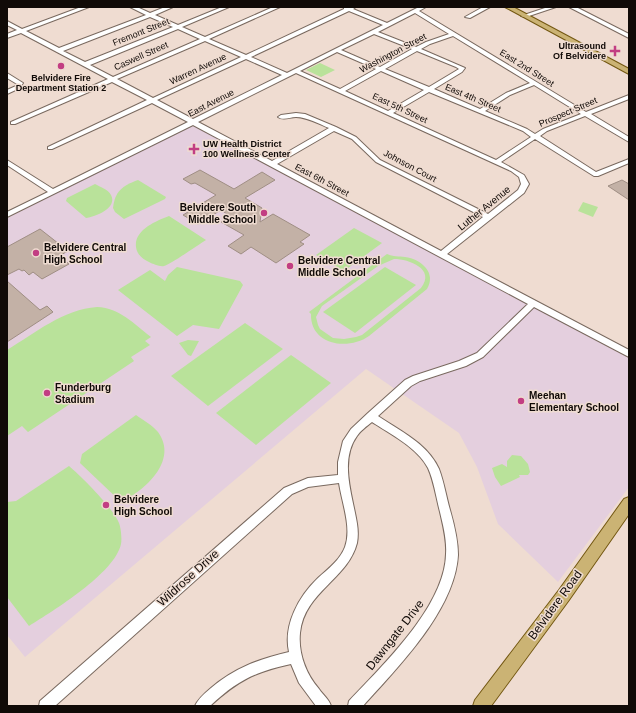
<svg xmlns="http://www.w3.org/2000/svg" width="636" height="713" font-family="Helvetica,sans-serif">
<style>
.education{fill:#e4cfde}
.green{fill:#b9e29a;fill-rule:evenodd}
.building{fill:#c3b1a6;stroke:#9f8e84}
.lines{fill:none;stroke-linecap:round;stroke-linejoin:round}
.minor-casing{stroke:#79695f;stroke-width:2}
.major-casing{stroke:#735711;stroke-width:2}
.minor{fill:#fff;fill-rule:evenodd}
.major{fill:#cbb374;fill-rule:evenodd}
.poi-dot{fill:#c23e83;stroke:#efdcd1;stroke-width:1.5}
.labels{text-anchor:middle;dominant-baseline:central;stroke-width:3;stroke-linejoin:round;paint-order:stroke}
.far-street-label{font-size:9px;fill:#100a07;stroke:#efdcd1}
.far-poi-label{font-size:9px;font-weight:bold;fill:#100a07;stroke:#efdcd1;text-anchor:end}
.poi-label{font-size:10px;font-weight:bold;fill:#100a07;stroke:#efdcd1;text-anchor:start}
.street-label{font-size:10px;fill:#100a07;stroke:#efdcd1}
.near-street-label{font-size:12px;fill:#100a07;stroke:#efdcd1}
</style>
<rect width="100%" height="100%" fill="#efdcd1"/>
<polygon class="education" points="195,126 629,358 629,487 558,582 498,524 477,467 459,433 366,369 25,657 7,635 7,218 188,127"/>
<g class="green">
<polygon points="320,63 335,70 321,77 306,70"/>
<path d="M138,180l28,17 -1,2 -41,20 -9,-7 -2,-4c2,-17 9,-22 25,-28z"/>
<path d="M95,184c5,3 13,5 16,11 7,13 -16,22 -25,23l-20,-17 1,-3z"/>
<polygon points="583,202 598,207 593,217 578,211"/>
<path d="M169,216l37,24c-8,5 -35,24 -42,26 -4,1 -11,-2 -15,-4 -6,-3 -12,-7 -13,-15 -2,-17 20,-26 33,-31z"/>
<polygon points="354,228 382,243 344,271 316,255"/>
<path d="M387,254c6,3 12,2 18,3 16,2 32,16 22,32l-58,47c-21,15 -59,9 -58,-22l-2,-2zM394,259c15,0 42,10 27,29l-59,47 -6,2 -12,2 -11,-1 -13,-9 -2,-4 -2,-8 6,-11 56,-40z"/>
<polygon points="177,267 240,281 243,285 219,329 193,325 177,336 118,290 150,270 165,281 168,275"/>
<polygon points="385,267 416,285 355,333 323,312"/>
<path d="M97,307c23,1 37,17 54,30l-6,4 5,4 -19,12 3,4 -97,65 -9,6 -6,-6 -15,10v-86c28,-17 57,-41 90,-43z"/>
<polygon points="245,323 283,349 208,406 171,376"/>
<polygon points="188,340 199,341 191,356 188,355 179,343"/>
<polygon points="291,355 331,383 256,445 216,413"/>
<path d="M136,415c7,5 16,10 22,17 21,29 -14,59 -37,70l-41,-39 2,-9z"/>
<polygon points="512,455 521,456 528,464 530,472 528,475 519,475 520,477 501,486 495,477 492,468 502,464 507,467 507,461"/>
<path d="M69,466c13,11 44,42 50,57 2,5 3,16 2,21 -6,29 -68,67 -92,82l-22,-29v-95l9,-1z"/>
</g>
<g class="building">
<polygon points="200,170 234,189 262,172 275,180 245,198 262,208 260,222 273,214 310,235 300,242 304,244 276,263 251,247 241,254 228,246 244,235 221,222 230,216 221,210 198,224 183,215 216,195 195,183 191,184 183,179"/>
<polygon points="622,180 629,184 629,200 608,186"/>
<polygon points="40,229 68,251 59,256 69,264 42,279 33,272 29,275 24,270 22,271 19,269 7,275 7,247"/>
<polygon points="7,281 40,310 47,306 53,312 7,342"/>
</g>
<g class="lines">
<defs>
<g id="minor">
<path d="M81,7h8l-63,24 33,17 87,-33 -16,-8h7l13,6 15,-6h8l-18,8 23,10 44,-18h7l-47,20 23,10 68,-30h7l-71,32 37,16 98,-46v-2h12l-3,2 34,14 32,-16h7l-7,4 167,101 43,-17v4l-38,15 38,23v5l-44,-26 -38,15 -7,5 56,36 33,-13v4l-31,13h-4l-59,-37 -34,23 23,13 5,9 -5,9 -77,61 182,96v7l-95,-50 -51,50 -17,9 -46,15 -9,5 -33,30c22,15 49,27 61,53 5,13 7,27 11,41 4,14 8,30 8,45 -3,55 -60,112 -95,151h-15l1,-5c34,-36 96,-95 97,-147 1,-14 -3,-29 -6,-42 -4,-15 -6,-31 -12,-44 -11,-21 -38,-34 -56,-46 -5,4 -12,9 -15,14 -16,22 -7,52 -2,77 2,10 4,19 2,30 -9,36 -53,49 -57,90 -2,20 6,41 19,56 4,6 10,10 12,17h-15l-17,-23 -8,-19c-36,8 -53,16 -81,42h-15c3,-7 10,-13 16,-18 23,-20 48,-29 78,-36 -6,-27 10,-56 29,-74 10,-9 22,-18 27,-31 7,-19 -3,-44 -6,-64l-31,4 -16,7 -237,212h-16l1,-5 244,-213 24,-10 30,-3v-13l5,-21 8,-12 17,-16 37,-33 8,-4 46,-15 18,-8 51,-49 -335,-179 -186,92v-5l41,-20 -41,-27v-5l46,29 135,-67 -36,-19 -100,46h-4v-2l99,-47 -35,-18 -97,42h-4v-2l97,-43 -87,-46 -14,5v-4l10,-4 -10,-5v-4l15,8zM349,11l34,14 -96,48 -36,-16zM415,13l34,21 -23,8 -10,5 -38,-15zM150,17l23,10 -88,35 -22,-11zM178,29l22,10 -87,38 -23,-12zM374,34l38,15 -32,18 -39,-17zM453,36l77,47 -24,10 -26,16 -46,-20 28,-17 3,-4 -44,-19 9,-5zM205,41l36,16 -88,41 -36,-19zM417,51l39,16 3,2 -30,18 -44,-18zM337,52l39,17 -36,20 -40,-18zM246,59l36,16 -89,44 -36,-19zM381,71l43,19 -36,21 -43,-20zM296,73l215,98 8,6 2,7 -3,6 -30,24 -108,-54 -24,-23 -20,-10 -31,-13 -9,-1 -15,2 -3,2c5,4 12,0 18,0 11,0 23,7 33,11l-57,33 -74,-39zM534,85l47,29 -38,15 -8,5 -8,-5 -42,-18 25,-16zM429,92l94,39 8,6 -35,23 -103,-47zM334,131l18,8 24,23 107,55 -42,34 -164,-87z"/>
<polygon points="483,7 490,7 470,18 465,17"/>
<polygon points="548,7 556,7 526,17 521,16"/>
<polygon points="569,7 576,7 629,34 629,38"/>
<polygon points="7,73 23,83 20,88 7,94 7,90 16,86 17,84 7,78"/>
</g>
<g id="major">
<polygon points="505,7 513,7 629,69 629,74"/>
<polygon points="629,497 629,514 569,600 491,706 473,706 475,700 559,590 624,499"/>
</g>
</defs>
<use href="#minor" class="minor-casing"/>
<use href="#major" class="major-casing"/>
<use href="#minor" class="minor"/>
<use href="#major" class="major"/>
</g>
<g class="poi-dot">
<path d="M613 45h4v4h4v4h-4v4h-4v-4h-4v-4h4z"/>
<circle cx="61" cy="66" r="4"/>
<path d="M192 143h4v4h4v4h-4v4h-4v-4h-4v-4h4z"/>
<circle cx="264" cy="213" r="4"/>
<circle cx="36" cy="253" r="4"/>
<circle cx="290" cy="266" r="4"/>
<circle cx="47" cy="393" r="4"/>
<circle cx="521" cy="401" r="4"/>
<circle cx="106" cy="505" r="4"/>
</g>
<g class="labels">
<g class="far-street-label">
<text transform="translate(141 32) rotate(-22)">Fremont Street</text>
<text transform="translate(393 53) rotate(-28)">Washington Street</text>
<text transform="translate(141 56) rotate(-24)">Caswell Street</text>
<text transform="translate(527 68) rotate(32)">East 2nd Street</text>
<text transform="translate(198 69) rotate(-25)">Warren Avenue</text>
<text transform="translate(473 98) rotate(23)">East 4th Street</text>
<text transform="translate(211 103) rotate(-27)">East Avenue</text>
<text transform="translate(400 108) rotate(25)">East 5th Street</text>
<text transform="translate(568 112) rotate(-23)">Prospect Street</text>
<text transform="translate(410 166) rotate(28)">Johnson Court</text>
<text transform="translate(322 180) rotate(28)">East 6th Street</text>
</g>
<g class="far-poi-label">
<text x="606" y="46">Ultrasound<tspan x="606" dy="10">Of Belvidere</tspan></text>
<text x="61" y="78" text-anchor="middle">Belvidere Fire<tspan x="61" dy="10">Department Station 2</tspan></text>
<text x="203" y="144" text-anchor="start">UW Health District<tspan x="203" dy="10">100 Wellness Center</tspan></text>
</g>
<g class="poi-label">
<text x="256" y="207" text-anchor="end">Belvidere South<tspan x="256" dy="12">Middle School</tspan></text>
<text x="44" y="247">Belvidere Central<tspan x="44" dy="12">High School</tspan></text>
<text x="298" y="260">Belvidere Central<tspan x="298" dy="12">Middle School</tspan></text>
<text x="55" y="387">Funderburg<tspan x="55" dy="12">Stadium</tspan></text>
<text x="529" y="395">Meehan<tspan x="529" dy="12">Elementary School</tspan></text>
<text x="114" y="499">Belvidere<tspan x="114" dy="12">High School</tspan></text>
</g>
<g class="street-label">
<text transform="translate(484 208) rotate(-39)">Luther Avenue</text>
</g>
<g class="near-street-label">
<text transform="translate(188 578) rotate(-42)">Wildrose Drive</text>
<text transform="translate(555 605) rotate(-54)">Belvidere Road</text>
<text transform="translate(395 635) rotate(-52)">Dawngate Drive</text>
</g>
</g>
<rect width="636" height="713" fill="none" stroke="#100a07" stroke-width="16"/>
</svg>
